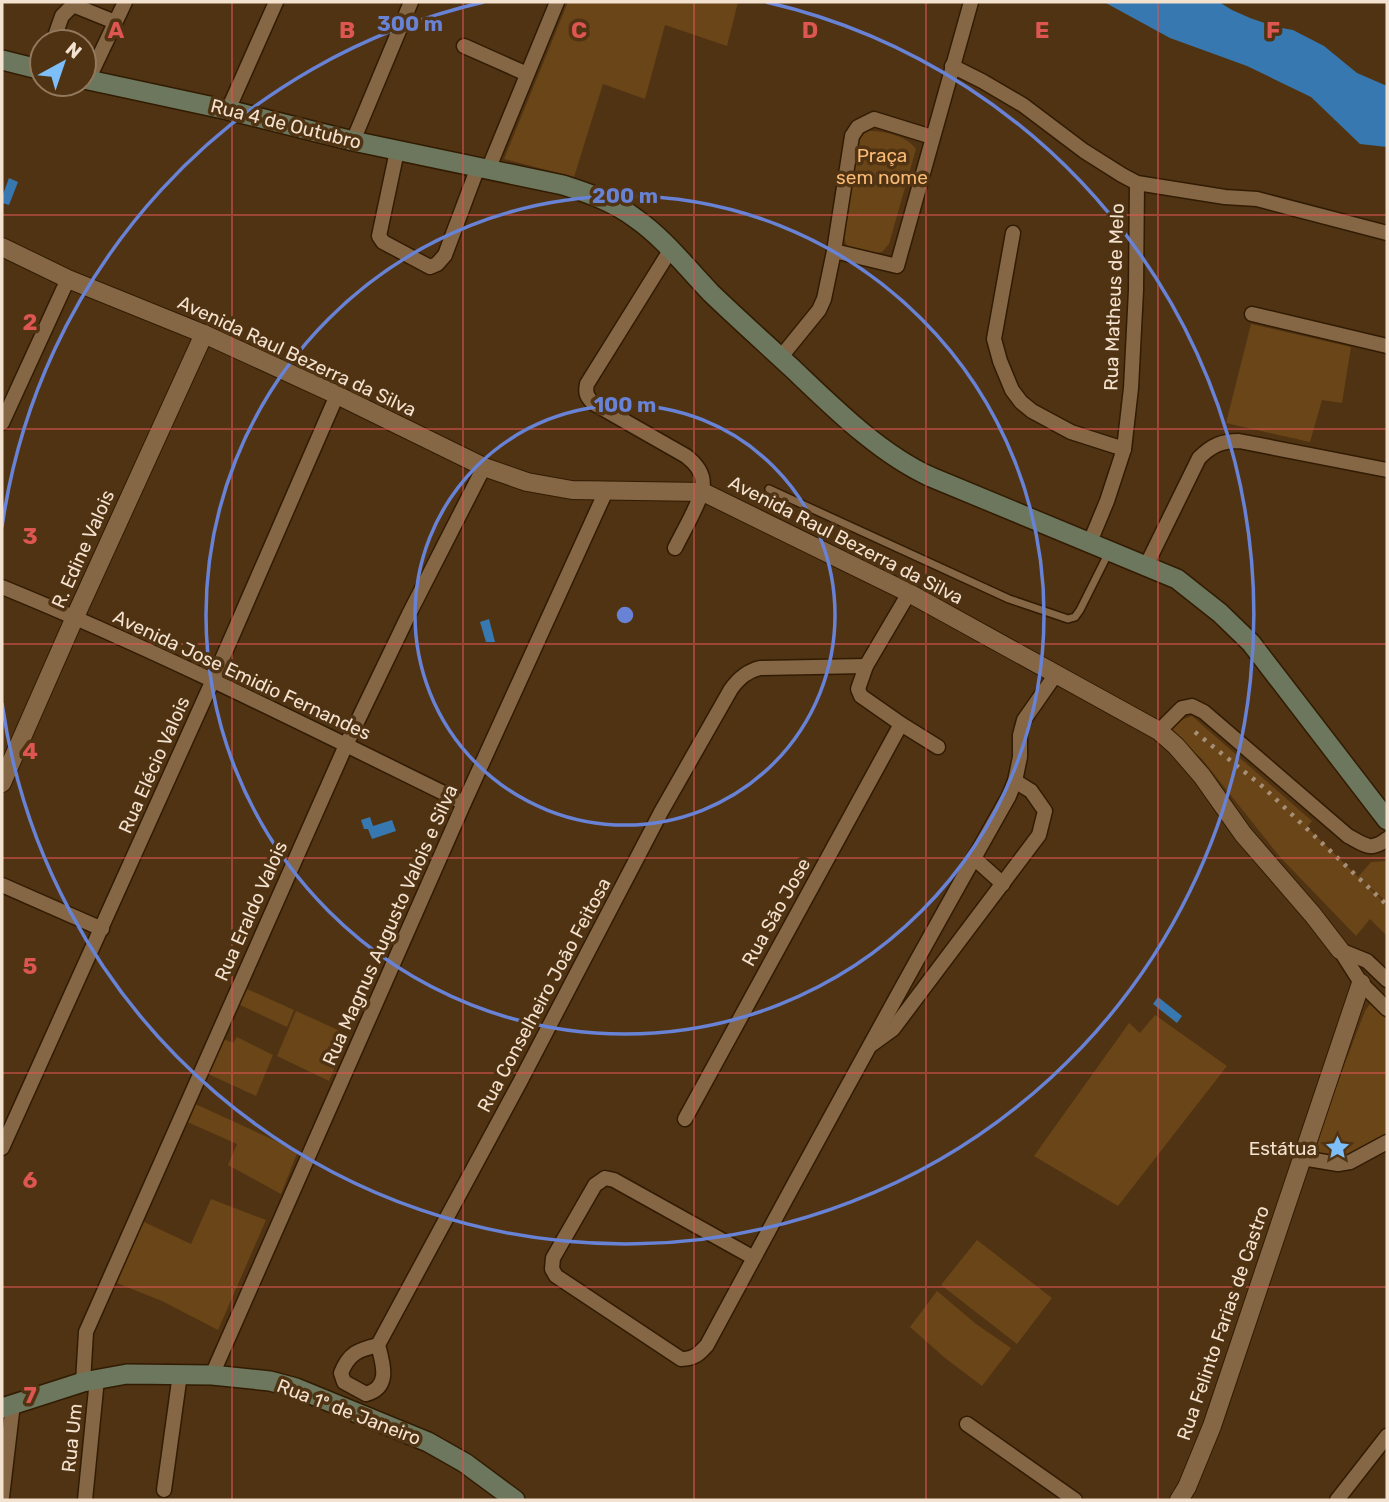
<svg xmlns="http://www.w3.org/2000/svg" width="1389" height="1502" font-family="Rubik,sans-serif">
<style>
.green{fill:#6a4518}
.water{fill:#3778b1}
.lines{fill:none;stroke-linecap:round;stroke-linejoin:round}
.service-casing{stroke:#311c03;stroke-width:10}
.minor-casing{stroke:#311c03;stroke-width:17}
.tertiary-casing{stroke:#311c03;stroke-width:20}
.secondary-casing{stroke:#311c03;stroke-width:22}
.service{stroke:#856645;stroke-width:7}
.minor{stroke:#856645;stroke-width:14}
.tertiary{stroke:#856645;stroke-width:18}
.secondary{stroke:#6c775d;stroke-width:19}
.rail{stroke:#a68f76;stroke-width:4.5;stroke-dasharray:3.5 7;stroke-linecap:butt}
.grid{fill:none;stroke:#de5652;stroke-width:2;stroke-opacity:0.55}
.ring{fill:none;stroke:#6882d5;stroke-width:3.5}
.labels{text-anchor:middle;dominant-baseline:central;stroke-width:7;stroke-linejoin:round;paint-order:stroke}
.street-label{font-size:19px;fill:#f4e2d0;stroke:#503312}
.park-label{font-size:19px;fill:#fabb76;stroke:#503312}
.poi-label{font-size:19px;fill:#f4e2d0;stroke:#503312;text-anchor:end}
.grid-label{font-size:23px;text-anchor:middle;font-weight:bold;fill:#de5652;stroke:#503312;stroke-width:7;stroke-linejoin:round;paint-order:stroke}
.centre{fill:#6882d5;stroke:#503312;stroke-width:3.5}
.ring-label{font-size:21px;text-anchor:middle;font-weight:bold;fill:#6882d5;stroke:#503312;stroke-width:7;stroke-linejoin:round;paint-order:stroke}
</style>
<rect width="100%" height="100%" fill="#503312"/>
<g class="green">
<polygon points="568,2 738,2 727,46 665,25 645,99 603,84 574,177 504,159"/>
<path d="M869,131c15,0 38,5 47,18l-27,95 -7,8 -15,2 -16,-4 -5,-6 -4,-13 14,-80c2,-9 4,-16 13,-20z"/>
<polygon points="1251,324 1351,347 1342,403 1322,400 1310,442 1226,423"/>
<polygon points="1192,716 1312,821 1307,827 1358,877 1371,862 1387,861 1387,902 1360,879 1387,905 1387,936 1370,919 1356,936 1280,857 1202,759 1170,730 1176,722"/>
<polygon points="245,988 294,1010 287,1027 238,1004"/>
<polygon points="1374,1003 1387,1015 1387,1137 1345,1158 1319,1157 1314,1151 1324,1118 1365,1011 1370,1004"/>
<polygon points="296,1011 349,1035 329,1081 277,1056"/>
<polygon points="1155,1015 1227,1066 1118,1206 1034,1156 1129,1023 1140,1033"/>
<polygon points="237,1037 273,1055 256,1096 206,1073 221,1038 233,1043"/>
<polygon points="193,1103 298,1151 281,1194 228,1165 237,1144 185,1121"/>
<polygon points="211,1199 266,1220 218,1330 162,1301 117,1283 142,1221 191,1244"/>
<polygon points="977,1240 1052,1298 1017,1344 941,1285"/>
<polygon points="937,1291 976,1324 1011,1348 982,1386 945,1358 910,1327"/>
</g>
<g class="water">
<polygon points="1104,2 1219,2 1232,10 1250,18 1276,27 1293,30 1324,46 1357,73 1387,86 1387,147 1360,144 1311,97 1247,66 1170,38"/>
<polygon points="9,178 18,182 9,205 2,203 2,197"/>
<polygon points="489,619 495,642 486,642 480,622"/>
<polygon points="370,817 373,826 392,820 396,831 372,839 368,829 364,829 361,820"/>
<polygon points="1158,997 1182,1016 1177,1023 1153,1004"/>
</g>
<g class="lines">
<defs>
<polyline id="service" points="769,489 1009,599 1068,619 1075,617 1080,610 1108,554"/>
<g id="minor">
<polyline points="56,33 62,16 73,5 115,22"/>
<polyline points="464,46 527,74"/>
<polyline points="952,66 982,81 1023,105 1084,151 1122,175 1137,183 1225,197 1257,199 1387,233"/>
<polyline points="88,80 125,2"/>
<polyline points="228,110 276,2"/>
<polyline points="353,141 411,2"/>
<polyline points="397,151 379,236 383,242 430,267 437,264 445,255 478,167"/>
<polyline points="488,170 557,2"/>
<polyline points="1013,233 994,339 1000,361 1012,390 1021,402 1032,411 1071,432 1124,449"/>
<path d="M671,249l-84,135c-2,9 0,13 6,19l93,53c26,20 17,36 5,61 -5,10 -11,21 -16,31"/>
<polyline points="834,251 897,266 971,2"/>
<polyline points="1252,314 1387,346"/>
<polyline points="780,358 819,310 824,299 834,251 852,136 858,127 874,119 932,137"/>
<polyline points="2,423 68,279"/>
<polyline points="1090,542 1107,501 1124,449 1131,388 1136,290 1137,183"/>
<path d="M1146,566l53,-108c13,-13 23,-17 40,-17l148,29"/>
<path d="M2,587c157,64 309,141 462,216"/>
<polyline points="909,593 866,666 858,689 861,696 901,724 938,747"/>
<path d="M1159,731l23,-23 10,-2 12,6 144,124c17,9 22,16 39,3"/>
<polyline points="974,858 1003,884"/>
<polyline points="2,885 102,929"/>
<polyline points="1340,950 1361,983 1387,1009"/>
<polyline points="1340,950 1367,961 1387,980"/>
<polyline points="871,1045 893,1029 1039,835 1045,811 1031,791 1015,781"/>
<polyline points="685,1119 901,724"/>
<polyline points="2,1148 213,680 337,395"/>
<polyline points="1302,1158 1338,1164 1350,1162 1387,1142"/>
<path d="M754,1258l-140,-78 -9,-2 -10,7 -42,73 -1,11 4,7 125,83c13,0 18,-5 26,-14 99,-184 199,-367 302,-549l6,-15 5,-24v-22l4,-15 32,-46"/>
<path d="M378,1345c-20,5 -29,8 -37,28l3,9 22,12c25,-7 17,-30 12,-49l142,-263 141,-270 70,-123c8,-11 16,-18 29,-21l106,-2"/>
<polyline points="212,1375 464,803 606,491"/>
<polyline points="83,1382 86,1332 346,745 409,614 484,467"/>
<polyline points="967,1424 1075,1500"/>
<polyline points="164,1490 180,1374"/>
<polyline points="2,1497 13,1404"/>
<polyline points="85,1500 97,1379"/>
<polyline points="1337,1500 1387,1436"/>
</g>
<g id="tertiary">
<polyline points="2,247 68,279 204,334 337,395 484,467 527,482 572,490 703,492 909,593 1159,731 1176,746 1202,776 1243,834 1313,915 1340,950"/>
<polyline points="2,783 75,617 204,334"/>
<polyline points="1179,1500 1187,1487 1212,1426 1361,983"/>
</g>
<g id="secondary">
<polyline points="2,60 42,70"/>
<path d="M84,79l144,31 125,31 210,44c25,8 51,17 72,33 29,20 51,49 76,75 27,26 55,51 82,76 41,39 87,85 138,108l246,102 43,34 31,30 136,177"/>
<polyline points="2,1408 83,1382 127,1374 212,1375 270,1381 296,1388 428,1442 465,1463 515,1500"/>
</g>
</defs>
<use href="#service" class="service-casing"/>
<use href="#minor" class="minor-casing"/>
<use href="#tertiary" class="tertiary-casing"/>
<use href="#secondary" class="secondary-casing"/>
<use href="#service" class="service"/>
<use href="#minor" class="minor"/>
<use href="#tertiary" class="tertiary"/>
<use href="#secondary" class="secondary"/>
<polyline class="rail" points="1195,732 1262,786 1387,905"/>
</g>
<path class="grid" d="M232,2v1498M463,2v1498M694,2v1498M926,2v1498M1158,2v1498M2,215h1385M2,429h1385M2,644h1385M2,858h1385M2,1073h1385M2,1287h1385"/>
<g class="ring">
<circle cx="625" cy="615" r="210"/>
<circle cx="625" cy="615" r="419"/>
<path d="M2 527A629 629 0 0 1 484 2M766 2A629 629 0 1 1 2 703"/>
</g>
<defs>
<symbol id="sight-bare" viewBox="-9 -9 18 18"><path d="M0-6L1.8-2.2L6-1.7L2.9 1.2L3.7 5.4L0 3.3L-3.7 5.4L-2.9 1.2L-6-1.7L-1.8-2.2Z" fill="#7ebef9" stroke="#503312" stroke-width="2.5" paint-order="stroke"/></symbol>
</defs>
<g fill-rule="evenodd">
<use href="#sight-bare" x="1320" y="1130" width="35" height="35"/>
</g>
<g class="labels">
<g class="street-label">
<text transform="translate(286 124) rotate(14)">Rua 4 de Outubro</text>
<text transform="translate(1114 297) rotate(-88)">Rua Matheus de Melo</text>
<text transform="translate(297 356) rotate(25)">Avenida Raul Bezerra da Silva</text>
<text transform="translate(846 540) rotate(27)">Avenida Raul Bezerra da Silva</text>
<text transform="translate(83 549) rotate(-66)">R. Edine Valois</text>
<text transform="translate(242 675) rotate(25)">Avenida Jose Emidio Fernandes</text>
<text transform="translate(154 765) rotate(-66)">Rua Elécio Valois</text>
<text transform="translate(251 911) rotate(-66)">Rua Eraldo Valois</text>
<text transform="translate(776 912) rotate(-61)">Rua São Jose</text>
<text transform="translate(390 925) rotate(-66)">Rua Magnus Augusto Valois e Silva</text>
<text transform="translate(544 995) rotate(-62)">Rua Conselheiro João Feitosa</text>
<text transform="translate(1223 1323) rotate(-71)">Rua Felinto Farias de Castro</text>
<text transform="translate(349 1412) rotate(21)">Rua 1º de Janeiro</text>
<text transform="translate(72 1438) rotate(-84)">Rua Um</text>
</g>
<g class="park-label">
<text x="882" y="155">Praça<tspan x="882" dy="22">sem nome</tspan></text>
</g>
<g class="poi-label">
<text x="1317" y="1148">Estátua</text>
</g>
</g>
<g class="grid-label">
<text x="116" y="38">A</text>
<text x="347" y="38">B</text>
<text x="579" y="38">C</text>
<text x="810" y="38">D</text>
<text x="1042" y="38">E</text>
<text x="1273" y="38">F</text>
<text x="30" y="330">2</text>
<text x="30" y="544">3</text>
<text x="30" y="759">4</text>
<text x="30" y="974">5</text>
<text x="30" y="1188">6</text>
<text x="30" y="1403">7</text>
</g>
<circle cx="625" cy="615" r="10" class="centre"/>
<g class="ring-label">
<text x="410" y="31">300 m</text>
<text x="625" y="203">200 m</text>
<text x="625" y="412">100 m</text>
</g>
<rect width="1389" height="1502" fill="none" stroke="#f4e2d0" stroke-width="7"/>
<g transform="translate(63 63) rotate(40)"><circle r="33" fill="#503312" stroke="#92795e" stroke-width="2"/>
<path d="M0-5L12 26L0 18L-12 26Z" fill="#7ebef9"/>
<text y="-10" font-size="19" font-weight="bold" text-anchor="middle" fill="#f4e2d0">N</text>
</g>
</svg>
